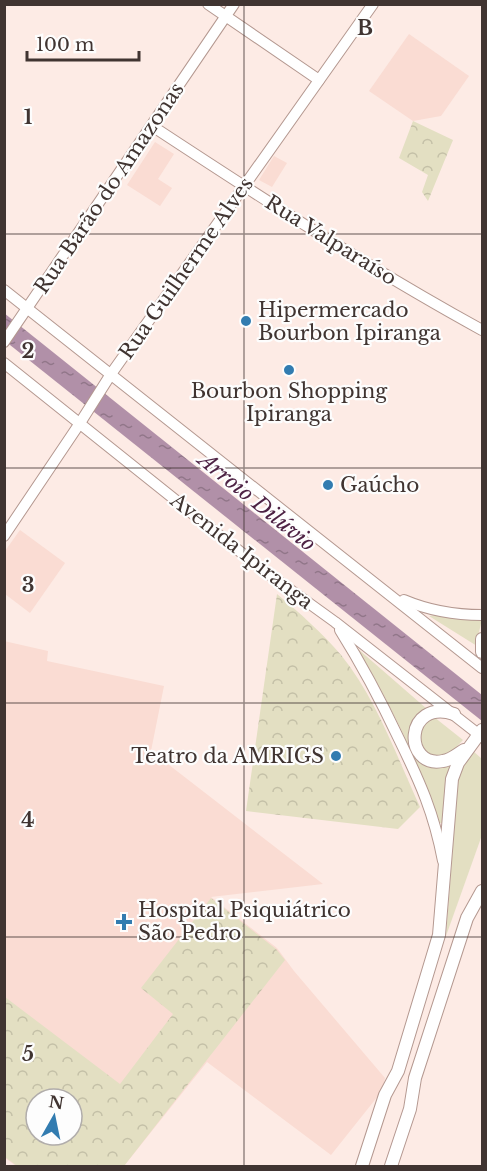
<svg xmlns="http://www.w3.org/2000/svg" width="487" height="1171" font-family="'Libre Baskerville',serif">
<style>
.built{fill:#fadcd3;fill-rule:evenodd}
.grass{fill:#e3dfc2}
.forest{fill:url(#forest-crowns);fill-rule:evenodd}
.water{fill:url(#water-ripples)}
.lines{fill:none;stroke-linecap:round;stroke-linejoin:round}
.secondary-casing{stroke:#b49890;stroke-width:12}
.primary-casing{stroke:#b49890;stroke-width:14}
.secondary{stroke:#fff;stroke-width:10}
.primary{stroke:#fff;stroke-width:12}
.grid{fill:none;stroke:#403431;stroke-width:1.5;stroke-opacity:0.55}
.poi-dot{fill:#327cb0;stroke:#fdfdfd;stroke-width:2}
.labels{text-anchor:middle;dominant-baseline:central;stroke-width:4.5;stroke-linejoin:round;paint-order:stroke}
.street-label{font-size:20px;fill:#403431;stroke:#fdfdfd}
.poi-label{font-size:20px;fill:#403431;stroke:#fdfdfd;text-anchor:start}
.water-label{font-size:21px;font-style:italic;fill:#4d2244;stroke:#fdfdfd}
.grid-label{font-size:20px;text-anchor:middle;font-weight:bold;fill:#403431;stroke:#fdfdfd;stroke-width:4.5;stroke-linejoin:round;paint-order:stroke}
</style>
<defs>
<pattern id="forest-crowns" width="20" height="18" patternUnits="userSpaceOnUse" patternTransform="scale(1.5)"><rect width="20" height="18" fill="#e3dfc2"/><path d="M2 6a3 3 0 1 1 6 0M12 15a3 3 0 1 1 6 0" fill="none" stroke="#c4c0a7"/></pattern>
<pattern id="water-ripples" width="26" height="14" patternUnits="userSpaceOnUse" patternTransform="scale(1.5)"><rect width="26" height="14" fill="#b190a8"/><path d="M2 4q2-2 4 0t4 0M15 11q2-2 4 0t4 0" fill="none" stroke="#917689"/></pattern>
</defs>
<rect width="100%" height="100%" fill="#fdebe5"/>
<g class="built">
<polygon points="409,34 469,76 441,116 413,121 369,91"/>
<polygon points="155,142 174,154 158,179 172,188 160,206 127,185"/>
<polygon points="274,156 287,163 272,187 259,180"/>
<polygon points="20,530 65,563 30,613 5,594 5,551"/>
<path d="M4,641l44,10 -1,10 117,25 -13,65 172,133 -112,13 66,51 17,23 91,107 -3,13 -51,64 -124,-93 -83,104h-108l-11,-8zM36,1099h36v36h-36z"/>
</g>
<g class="grass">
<path d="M455,613l27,1c0,12 -5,20 -5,32l-48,-30z"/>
<path d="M358,649l69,60c-12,16 -21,21 -15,42l40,12 -7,60h-6c-20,-61 -49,-119 -81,-174z"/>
<polygon points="434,717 463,740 449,755 430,755 420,746 420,727"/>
<polygon points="473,751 482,759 482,835 446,936 458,781 464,764"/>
</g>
<g class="forest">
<polygon points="413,121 453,140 428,201 422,192 428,175 399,158"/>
<path d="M277,594c23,19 45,39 64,61 35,43 56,102 79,152l-22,22 -152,-18z"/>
<path d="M211,898l65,51 9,11 -161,206h-107l-12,-9v-160l115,87 53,-70 -32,-26zM36,1099h36v36h-36z"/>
</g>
<polygon class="water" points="4,313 482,695 482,721 5,341"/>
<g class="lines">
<defs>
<g id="secondary">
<polyline points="208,4 319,80"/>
<path d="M152,126c108,71 217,142 330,204"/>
<polyline points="4,290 482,668"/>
<polyline points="4,342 234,4"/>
<polyline points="4,363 263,570 335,622 482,737"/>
<polyline points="4,536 80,423 111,374 373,4"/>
<path d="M404,600c26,11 51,15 78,15"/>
<path d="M340,630c22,35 41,71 59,109 21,43 35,74 44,122"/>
</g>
<g id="primary">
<polyline points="482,639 482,652"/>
<path d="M454,714c-50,-16 -51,55 -11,47 8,-1 14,-7 21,-11"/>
<polyline points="362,1166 385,1095 398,1071 439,935 452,779 458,763 482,730"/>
<polyline points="391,1166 410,1109 415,1078 467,918 482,891"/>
</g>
</defs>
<use href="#secondary" class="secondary-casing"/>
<use href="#primary" class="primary-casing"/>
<use href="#secondary" class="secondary"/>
<use href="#primary" class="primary"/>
</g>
<path class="grid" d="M244,4v1162M4,234h478M4,468h478M4,703h478M4,937h478"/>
<g class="poi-dot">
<circle cx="246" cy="321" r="6"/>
<circle cx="289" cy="370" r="6"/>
<circle cx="328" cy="485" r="6"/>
<circle cx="336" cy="756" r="6"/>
<path d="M121 913h6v6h6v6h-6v6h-6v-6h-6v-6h6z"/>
</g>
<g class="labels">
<g class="street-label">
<text transform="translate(109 188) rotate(-56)">Rua Barão do Amazonas</text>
<text transform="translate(331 240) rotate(32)">Rua Valparaíso</text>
<text transform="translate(186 268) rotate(-55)">Rua Guilherme Alves</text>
<text transform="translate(242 551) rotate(38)">Avenida Ipiranga</text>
</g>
<g class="poi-label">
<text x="258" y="310">Hipermercado<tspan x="258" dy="23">Bourbon Ipiranga</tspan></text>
<text x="289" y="391" text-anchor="middle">Bourbon Shopping<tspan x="289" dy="23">Ipiranga</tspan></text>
<text x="340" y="485">Gaúcho</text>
<text x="324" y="756" text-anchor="end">Teatro da AMRIGS</text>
<text x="138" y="910">Hospital Psiquiátrico<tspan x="138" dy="23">São Pedro</tspan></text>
</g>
<g class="water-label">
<text transform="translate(257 502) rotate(39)">Arroio Dilúvio</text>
</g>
</g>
<g class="grid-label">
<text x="365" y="35">B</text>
<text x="28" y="124">1</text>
<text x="28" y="358">2</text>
<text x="28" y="592">3</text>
<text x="28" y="827">4</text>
<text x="28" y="1061">5</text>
</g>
<rect width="487" height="1171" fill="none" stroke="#403431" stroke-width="12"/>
<g transform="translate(54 1117) rotate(9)"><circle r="28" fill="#fdfdfd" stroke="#b1adab" stroke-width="1.5"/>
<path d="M0-4.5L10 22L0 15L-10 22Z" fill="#327cb0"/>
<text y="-9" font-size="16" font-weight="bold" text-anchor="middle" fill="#403431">N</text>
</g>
<path d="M27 51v9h112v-9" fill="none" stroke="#403431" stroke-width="3"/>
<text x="36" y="51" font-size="18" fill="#403431" stroke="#fdfdfd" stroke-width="4.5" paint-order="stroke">100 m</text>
</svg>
